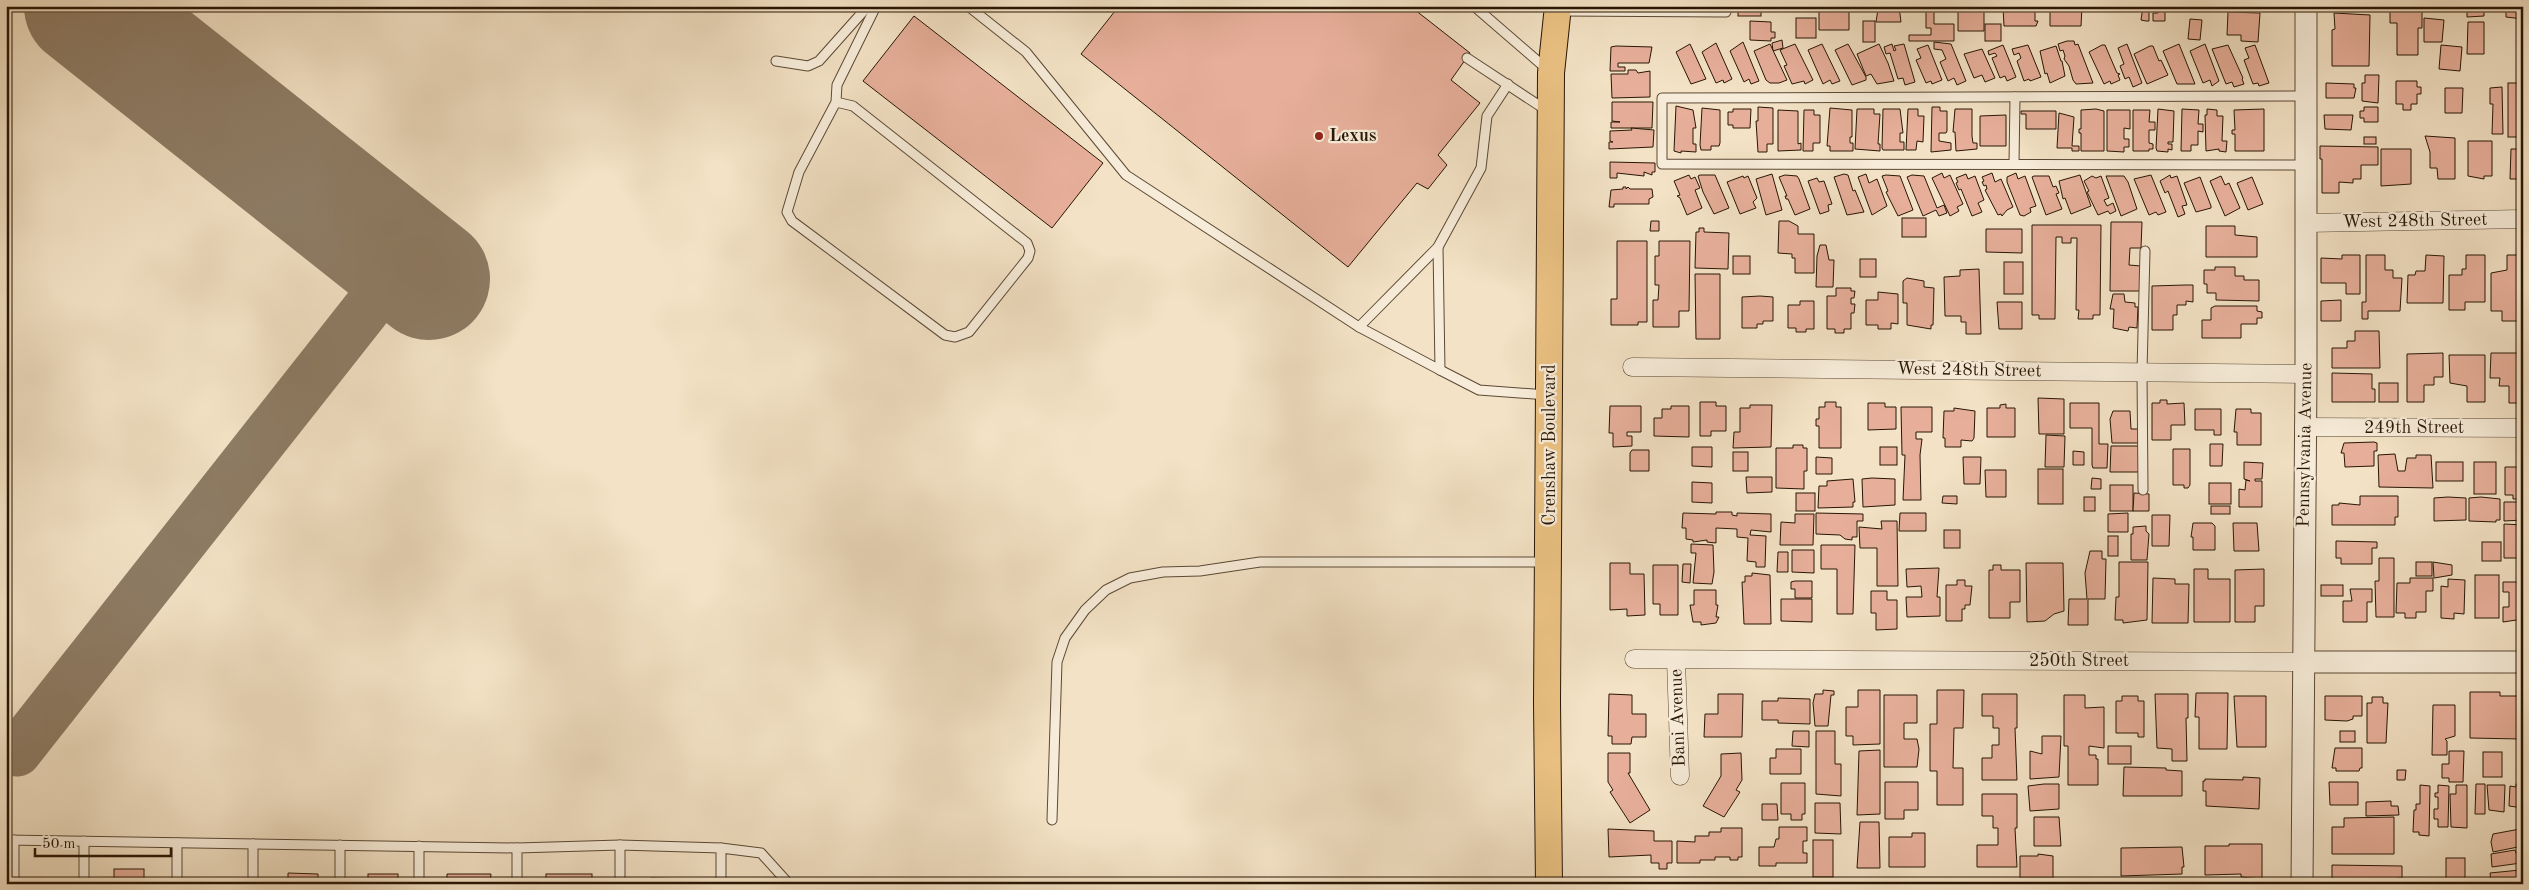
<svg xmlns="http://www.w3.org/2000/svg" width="2529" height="890" font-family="'Old Standard TT',serif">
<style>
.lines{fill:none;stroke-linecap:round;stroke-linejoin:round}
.taxiway{stroke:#8e7c65;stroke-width:49}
.runway{stroke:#8e7c65;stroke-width:122}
.building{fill:#e7af9a;stroke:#281605}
.service-casing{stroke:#5b4935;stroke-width:11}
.minor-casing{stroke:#5b4935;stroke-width:19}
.tertiary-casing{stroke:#5b4935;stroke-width:23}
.primary-casing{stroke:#281605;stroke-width:28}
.service{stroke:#f7ecd9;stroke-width:9}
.minor{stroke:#f7ecd9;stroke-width:18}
.tertiary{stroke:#f7ecd9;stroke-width:21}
.primary{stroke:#eac182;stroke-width:26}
.poi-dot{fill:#8f2418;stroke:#f7ecd9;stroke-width:2}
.labels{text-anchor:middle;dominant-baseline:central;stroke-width:4.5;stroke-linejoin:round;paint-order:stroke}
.poi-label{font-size:18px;font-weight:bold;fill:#281605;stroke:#f7ecd9;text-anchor:start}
.street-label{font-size:18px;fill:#281605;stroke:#f7ecd9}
</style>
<rect width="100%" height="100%" fill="#f3e2c5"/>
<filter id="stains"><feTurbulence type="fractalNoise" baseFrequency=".004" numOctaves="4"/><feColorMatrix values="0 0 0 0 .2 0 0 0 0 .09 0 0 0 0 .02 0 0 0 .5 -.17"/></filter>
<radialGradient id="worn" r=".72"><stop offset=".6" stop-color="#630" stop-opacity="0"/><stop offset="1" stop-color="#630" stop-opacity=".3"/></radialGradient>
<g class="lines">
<polyline class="taxiway" points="6,744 17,752 405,260"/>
<polyline class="runway" points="85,6 429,279"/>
</g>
<g class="building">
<polygon points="1119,6 1410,6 1470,53 1451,80 1480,103 1438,155 1447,165 1428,189 1417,183 1348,267 1081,54"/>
<rect x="1738" y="6" width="23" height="10"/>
<rect x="1777" y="6" width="41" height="3"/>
<polygon points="1853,6 1853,8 1849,8 1849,30 1819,30 1819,7"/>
<polygon points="1868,6 1899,6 1901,22 1876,22 1878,9 1868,9"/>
<polygon points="1914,6 1955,6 1955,8 1934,8 1934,24 1954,24 1954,41 1909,41 1909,35 1931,35 1931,28 1926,28 1926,8 1914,8"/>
<polygon points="1990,6 1990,9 1984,9 1984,31 1958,31 1958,7"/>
<polygon points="2035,6 2035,21 2038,21 2036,26 2004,26 2003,7"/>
<polygon points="2082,6 2081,26 2050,26 2050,7"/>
<rect x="2097" y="6" width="31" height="3"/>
<polygon points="2143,6 2174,6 2174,9 2165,9 2165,21 2153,21 2153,13 2158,13 2158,9 2156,11 2149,9 2149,21 2146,21 2141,20"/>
<rect x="2359" y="6" width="21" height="4"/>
<polygon points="2390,6 2422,6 2422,28 2418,28 2418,55 2397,55 2397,23 2390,23"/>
<polygon points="2467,6 2484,6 2484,16 2467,17"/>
<polygon points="2506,6 2523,6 2523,19 2506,17"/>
<polygon points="2228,12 2260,13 2258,42 2241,41 2241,35 2227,35"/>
<polygon points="2334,13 2370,15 2369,66 2332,66 2332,30 2335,29"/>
<polygon points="914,16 1103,163 1052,228 863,81"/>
<rect x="1796" y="18" width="20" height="20"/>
<polygon points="2424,18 2444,20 2442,42 2424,42"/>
<polygon points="2190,19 2202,20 2200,40 2188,39"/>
<polygon points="1750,21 1771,22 1771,32 1775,32 1775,38 1771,38 1771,41 1750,40"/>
<rect x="1863" y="21" width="12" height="21"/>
<polygon points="2468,22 2484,22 2484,54 2467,54"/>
<rect x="1985" y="24" width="16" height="17"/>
<polygon points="1782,40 1783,48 1773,51 1772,43"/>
<polygon points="2067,41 2074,41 2075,45 2078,44 2093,83 2076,84 2073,80 2069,66 2064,59 2065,56 2063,50 2060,51 2058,44"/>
<polygon points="1743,42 1759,81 1751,84 1749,79 1744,82 1730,51"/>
<polygon points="1934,42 1951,44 1966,81 1957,85 1954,78 1948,81 1940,62 1946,59 1942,50 1934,49"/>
<polygon points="1716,43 1732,79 1724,83 1723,80 1716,83 1702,52"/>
<polygon points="1690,44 1706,79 1691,84 1676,52"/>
<polygon points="1770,44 1787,80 1779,83 1770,83 1766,80 1754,51"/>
<polygon points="1795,44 1813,80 1805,84 1804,81 1792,84 1784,66 1787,65 1780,50"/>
<polygon points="1822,44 1840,81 1832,84 1830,80 1823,84 1808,50"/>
<polygon points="1848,44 1866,77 1866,80 1852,85 1835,50"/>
<polygon points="1879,44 1888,63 1894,81 1877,84 1871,74 1866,76 1857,54"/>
<polygon points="1892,44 1894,51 1896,50 1894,46 1904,44 1915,82 1905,85 1903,78 1898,79 1890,53 1886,54 1884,47"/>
<polygon points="2127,44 2142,83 2133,87 2129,77 2125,79 2120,66 2124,64 2118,48"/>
<polygon points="2179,44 2195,84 2177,84 2163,51"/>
<polygon points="2205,44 2219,81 2212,86 2210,80 2203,83 2190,51"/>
<polygon points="1928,45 1942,80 1932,84 1931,81 1926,83 1916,60 1921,58 1917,49"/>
<polygon points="2003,45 2016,77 2007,81 2005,76 2000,78 1992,58 1997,56 1995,53 1989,55 1988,51"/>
<polygon points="2028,45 2041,77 2030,81 2029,79 2024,81 2017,61 2021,58 2019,53 2014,55 2012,49"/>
<polygon points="2102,45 2105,45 2117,73 2120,74 2118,75 2120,80 2111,84 2110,81 2104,84 2089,52"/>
<polygon points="2228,45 2243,78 2242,79 2244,84 2234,87 2232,82 2226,84 2212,49"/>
<polygon points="2255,45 2269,83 2259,86 2258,83 2253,84 2244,60 2249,58 2245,48"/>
<polygon points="2441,45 2462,47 2460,71 2439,69"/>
<polygon points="1616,46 1652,47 1649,63 1618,63 1618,67 1625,67 1625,71 1610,71 1611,47"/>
<polygon points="2056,46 2061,61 2062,61 2065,76 2050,83 2047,73 2045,74 2040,51"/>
<polygon points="2150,46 2153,46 2159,61 2161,60 2168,75 2147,84 2134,54"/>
<polygon points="1982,49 1995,78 1985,82 1982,75 1974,78 1964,54"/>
<polygon points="1628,70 1636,70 1638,73 1650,71 1650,97 1612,98 1611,74 1628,74"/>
<polygon points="2365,75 2379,75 2378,103 2362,101 2362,83 2365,83"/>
<polygon points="2396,81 2417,81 2417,87 2421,87 2421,94 2417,94 2417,104 2411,104 2411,110 2403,110 2403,104 2396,104"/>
<polygon points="2326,83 2354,84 2354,88 2356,88 2354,98 2326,98"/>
<rect x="2508" y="83" width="15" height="54"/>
<polygon points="2502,87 2503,134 2492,134 2493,104 2490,104 2490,88"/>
<polygon points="2445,88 2463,88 2462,113 2445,113"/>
<polygon points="1612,102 1653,102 1652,128 1611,128 1611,122 1620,122 1612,121"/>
<polygon points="1676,106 1693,110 1696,128 1693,128 1693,144 1696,144 1696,152 1681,151 1681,153 1674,151"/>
<polygon points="1758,107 1773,108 1773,144 1767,144 1767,152 1758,152 1756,121 1758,121"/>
<polygon points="1932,107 1940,107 1940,111 1947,111 1947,131 1946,133 1939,133 1939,141 1951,143 1951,150 1931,152"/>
<polygon points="2364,107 2378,107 2378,122 2364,122 2364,118 2360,118 2360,111 2364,111"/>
<polygon points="1702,108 1720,110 1720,143 1719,146 1711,146 1711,150 1701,150 1700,145"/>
<polygon points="1830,108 1852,110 1852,137 1850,137 1850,143 1853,143 1853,151 1830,151 1830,146 1827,146"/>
<polygon points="1733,109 1751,109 1750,128 1733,128 1733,125 1728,125 1728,112 1733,112"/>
<polygon points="1857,109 1874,109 1874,114 1880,114 1878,144 1880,144 1880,151 1855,149"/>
<polygon points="1883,109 1900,109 1903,133 1900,133 1900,142 1904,142 1904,150 1883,150 1882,148"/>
<polygon points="1908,109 1918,109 1918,116 1924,116 1923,142 1917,141 1916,150 1906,150"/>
<polygon points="1955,109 1972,109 1972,136 1973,143 1977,143 1977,149 1956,151 1955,132 1953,132"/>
<polygon points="2096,109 2104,111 2104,151 2081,151 2081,133 2079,133 2079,129 2081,129 2081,110"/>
<polygon points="2158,109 2174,111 2173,142 2168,142 2168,144 2172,144 2172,150 2168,149 2168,152 2157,151 2156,148"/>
<polygon points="2182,109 2199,110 2198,124 2203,124 2203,132 2198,131 2198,145 2191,145 2191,151 2181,151"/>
<polygon points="2207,109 2217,110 2217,116 2223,116 2222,141 2227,141 2226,152 2219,151 2219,149 2206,151 2205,115 2207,115"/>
<polygon points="2264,109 2264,151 2235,151 2235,134 2232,134 2232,130 2235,130 2234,110"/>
<polygon points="1778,110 1798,111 1798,144 1801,143 1801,150 1778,151"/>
<polygon points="1804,110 1814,110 1814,115 1820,115 1820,143 1813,143 1813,151 1803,151"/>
<polygon points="2107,110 2130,110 2130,129 2124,128 2124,139 2129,139 2129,147 2124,147 2124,152 2107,151"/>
<polygon points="2133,110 2150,110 2149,122 2155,122 2155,130 2149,130 2149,143 2153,144 2153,149 2149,149 2149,151 2133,151"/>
<polygon points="2021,111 2056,111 2056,129 2026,129 2026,114 2021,114"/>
<polygon points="2059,113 2074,117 2072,146 2079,146 2079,151 2072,151 2072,148 2057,148"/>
<polygon points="2006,115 2006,146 1980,146 1980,116"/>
<polygon points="2324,115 2353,115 2351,130 2325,129"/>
<polygon points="1631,128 1654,130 1653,147 1609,149 1609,142 1613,142 1610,141 1610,131 1632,130"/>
<polygon points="2425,136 2455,138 2455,179 2438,179 2437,168 2430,168 2430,152"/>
<rect x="2364" y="137" width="12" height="7"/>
<polygon points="2520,140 2523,140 2523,179 2510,179 2511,149 2520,149"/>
<polygon points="2468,141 2492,141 2492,176 2484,176 2484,179 2468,176"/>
<polygon points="2320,146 2378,147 2378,165 2361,165 2361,179 2353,179 2353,183 2339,182 2339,193 2322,193 2322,159 2320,159"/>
<polygon points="2381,149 2411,149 2411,184 2381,186"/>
<polygon points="1610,162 1655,163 1655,172 1652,172 1652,175 1644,172 1644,176 1617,173 1617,178 1610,178"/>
<polygon points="1942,173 1944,178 1950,175 1963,204 1957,207 1959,211 1950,216 1932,178"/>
<polygon points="1992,173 1995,182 2001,179 2013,207 2007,210 2002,216 2001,214 1998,215 1985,190 1987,189 1986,185 1984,186 1982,182 1984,181 1982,177"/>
<polygon points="2016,173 2018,179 2025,176 2036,206 2030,208 2031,212 2024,216 2020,215 2007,182 2007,177"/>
<polygon points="1772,174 1782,210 1766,215 1756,179"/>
<polygon points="1844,174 1848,175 1853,191 1855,190 1864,212 1847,215 1834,177"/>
<polygon points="1866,174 1869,183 1877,179 1887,206 1872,215 1858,177"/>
<polygon points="1966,174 1968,179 1975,176 1984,200 1978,203 1982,212 1972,216 1961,189 1959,190 1956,183 1958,182 1956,178"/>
<polygon points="1689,175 1691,179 1695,177 1700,188 1695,190 1702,208 1687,215 1680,198 1677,196 1680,195 1674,181"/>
<polygon points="1700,175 1715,175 1729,208 1714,214 1703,192 1698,176"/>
<polygon points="1785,175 1797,176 1799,179 1810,209 1795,215 1788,199 1786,199 1785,196 1787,196 1779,177"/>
<polygon points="1886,175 1900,176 1913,210 1898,216 1886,192 1888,191 1882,176"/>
<polygon points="1912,175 1924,176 1937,208 1944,205 1947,213 1939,216 1936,210 1923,216 1907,177"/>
<polygon points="2080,175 2091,206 2071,214 2065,198 2063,199 2059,181"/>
<polygon points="2151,175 2166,212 2158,215 2156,212 2149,215 2134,179"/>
<polygon points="2170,175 2171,178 2177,176 2187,205 2182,206 2185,214 2178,217 2168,191 2165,193 2160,181"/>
<polygon points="1743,176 1744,178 1748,176 1757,198 1753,202 1756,208 1740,214 1727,182"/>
<polygon points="2034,176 2049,176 2053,187 2056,186 2059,193 2056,194 2062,209 2046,215 2032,177"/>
<polygon points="2092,176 2096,178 2101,176 2109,198 2104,200 2107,206 2113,203 2116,211 2110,214 2108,211 2098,215 2087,192 2089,191 2084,181"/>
<polygon points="2106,176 2124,176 2128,182 2137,209 2121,216"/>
<polygon points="2221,176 2225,185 2229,183 2240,208 2225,216 2210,181"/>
<polygon points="2200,177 2211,206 2211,208 2196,212 2184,183"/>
<polygon points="2252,177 2263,204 2248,210 2237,183"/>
<polygon points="1817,178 1819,182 1824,181 1832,204 1828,205 1829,211 1820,214 1808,181"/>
<polygon points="1623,187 1626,187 1626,189 1628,187 1630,189 1652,189 1653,197 1649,199 1649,204 1614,204 1614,207 1609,207 1611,190 1623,189"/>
<rect x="1902" y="218" width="24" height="19"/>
<polygon points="1651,221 1659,221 1659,231 1650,231"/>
<polygon points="1779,221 1789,221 1798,226 1798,234 1814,234 1814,273 1795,273 1795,258 1792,258 1792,254 1778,253"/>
<polygon points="2111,222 2142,222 2141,248 2130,248 2129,265 2141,266 2141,291 2110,291"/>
<polygon points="2032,225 2101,225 2100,315 2093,315 2093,319 2078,319 2079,310 2076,310 2077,238 2071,238 2071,243 2062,243 2062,237 2056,237 2055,319 2039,319 2039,315 2032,315"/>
<polygon points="2206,226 2235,226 2235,235 2257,237 2257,257 2206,257"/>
<polygon points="1699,228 1704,228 1704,232 1729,233 1728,269 1695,268 1696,232 1699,232"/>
<polygon points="1986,229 2022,229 2022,253 1986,252"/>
<polygon points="1617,241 1647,241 1647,322 1638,322 1638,325 1611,325 1611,299 1617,299"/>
<polygon points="1659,241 1690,241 1689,311 1679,311 1679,327 1653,327 1653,300 1658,300 1659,285 1655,285 1655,256 1659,256"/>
<polygon points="1820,245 1826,245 1829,260 1834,260 1833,287 1816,287 1817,256"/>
<polygon points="2342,255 2360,255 2360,294 2346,294 2346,283 2321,283 2321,258 2342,259"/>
<polygon points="2366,255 2385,255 2385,270 2393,270 2393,278 2402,278 2400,311 2368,311 2368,319 2362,319 2362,302 2366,302"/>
<polygon points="2426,255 2444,256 2443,303 2407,303 2408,275 2415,275 2416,271 2425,271"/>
<polygon points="2466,255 2485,255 2485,302 2465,302 2465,310 2449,310 2449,275 2462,275 2462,269 2466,269"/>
<polygon points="2507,255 2523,255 2523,321 2502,321 2502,311 2491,311 2491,273 2507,270"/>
<rect x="1733" y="256" width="17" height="18"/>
<rect x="1860" y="259" width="16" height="18"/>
<rect x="2004" y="262" width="19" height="32"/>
<polygon points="2215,267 2235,267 2235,276 2244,276 2244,280 2259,280 2259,301 2216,300 2216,293 2207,293 2207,284 2204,284 2204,270 2215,270"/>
<polygon points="1979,269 1981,334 1966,334 1966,322 1961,322 1961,316 1945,316 1944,277 1960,276 1960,270"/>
<polygon points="1695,274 1720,274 1720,339 1696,339"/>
<polygon points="1907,278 1924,281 1924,287 1934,288 1933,325 1931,325 1931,329 1907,325 1907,303 1903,303 1903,281"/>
<polygon points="2185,285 2193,285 2193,302 2186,301 2186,305 2177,305 2177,315 2173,315 2173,330 2152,330 2152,286"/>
<polygon points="1836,288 1851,288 1851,291 1855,291 1854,298 1851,298 1851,304 1855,304 1854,313 1851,313 1851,329 1844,329 1844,333 1835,333 1835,329 1827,329 1827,296 1836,296"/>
<polygon points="1878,292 1898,294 1898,324 1891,323 1891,329 1878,329 1878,325 1866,325 1866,300 1878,300"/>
<polygon points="2113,294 2124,294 2125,302 2135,303 2135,307 2138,307 2137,328 2129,327 2128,331 2113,328 2114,309 2110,309"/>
<polygon points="1760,296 1773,297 1773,321 1763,321 1763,324 1757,324 1757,328 1742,328 1742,297"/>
<polygon points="2341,300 2341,321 2321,321 2321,301"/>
<polygon points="1800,301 1814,301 1814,329 1806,329 1806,332 1796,332 1796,328 1788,328 1788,305 1800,305"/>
<polygon points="1997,302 2022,302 2022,329 1999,329"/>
<polygon points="2215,306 2257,306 2257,311 2262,312 2262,318 2257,318 2257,324 2241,324 2241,338 2202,338 2202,320 2211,320 2211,308"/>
<polygon points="2355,331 2379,331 2380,368 2332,368 2332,348 2347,348 2347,341 2355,341"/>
<polygon points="2443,353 2443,377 2434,377 2434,385 2424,385 2424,402 2407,402 2407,354"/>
<polygon points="2491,353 2523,353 2523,403 2509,403 2509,386 2499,386 2500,378 2490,378"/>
<polygon points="2449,355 2485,355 2485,402 2467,402 2467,386 2450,383"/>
<polygon points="2332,373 2372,374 2372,389 2375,389 2375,402 2332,402"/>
<rect x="2379" y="383" width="19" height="19"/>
<polygon points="2038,398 2064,399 2064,434 2039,434"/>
<polygon points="2160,400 2167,400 2167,404 2184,403 2185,425 2171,425 2171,440 2152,440 2152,403 2160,403"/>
<polygon points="1700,402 1716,402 1716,406 1726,406 1726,431 1711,431 1711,436 1700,436"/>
<polygon points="1825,402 1836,402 1836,407 1841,407 1841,448 1819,448 1819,426 1816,426 1816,419 1819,419 1819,407 1825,407"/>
<polygon points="1868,403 1885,403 1885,407 1896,407 1896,429 1868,430"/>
<polygon points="2070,403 2099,403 2099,444 2108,444 2107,468 2093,468 2092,465 2092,428 2070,428"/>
<polygon points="2006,404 2006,408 2015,408 2015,437 1987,437 1987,408 2000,408 2000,405"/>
<polygon points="1750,405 1772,405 1771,447 1733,448 1734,432 1740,432 1740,408 1750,408"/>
<polygon points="1610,406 1641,406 1641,432 1627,432 1627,436 1632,436 1632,446 1613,447 1613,433 1609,433"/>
<polygon points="1671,406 1689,406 1689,437 1654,436 1654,418 1662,418 1662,409 1671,409"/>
<polygon points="1901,407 1932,407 1932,432 1916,432 1916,439 1922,439 1920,455 1921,500 1903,500 1905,455 1902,455"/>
<polygon points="1954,408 1975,411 1974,438 1972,441 1961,440 1961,447 1945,447 1945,438 1943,438 1944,411 1954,411"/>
<polygon points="2195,409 2221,409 2221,435 2214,435 2214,430 2195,430"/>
<polygon points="2236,409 2251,409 2251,413 2261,413 2261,445 2237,445 2237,432 2234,432"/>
<polygon points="2113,411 2130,411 2131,429 2139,429 2139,443 2112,443 2110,419"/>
<polygon points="2046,435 2065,436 2064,467 2045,467"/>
<polygon points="2374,442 2377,443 2377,451 2374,451 2374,466 2345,467 2344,453 2341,453 2344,443"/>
<polygon points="2210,444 2223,444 2222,466 2210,466"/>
<polygon points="1793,445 1803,445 1803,448 1807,448 1807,471 1804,471 1804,489 1776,488 1776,448 1793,448"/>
<polygon points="2111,446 2140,446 2140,472 2110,472"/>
<polygon points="1692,447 1712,447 1712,467 1692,466"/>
<rect x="1880" y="447" width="17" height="18"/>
<polygon points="2173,449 2190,449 2190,485 2188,488 2184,488 2184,485 2173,485"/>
<polygon points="1632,450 1649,450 1649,471 1630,471 1630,453"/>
<polygon points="2073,451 2084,452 2084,465 2073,465"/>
<rect x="1733" y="452" width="15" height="19"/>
<polygon points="2395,454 2398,471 2405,471 2407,458 2416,458 2416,455 2431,455 2433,488 2379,487 2378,455"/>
<polygon points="1816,457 1832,458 1832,474 1816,474"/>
<polygon points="1963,457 1981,457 1980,484 1964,484"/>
<polygon points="2244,462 2263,463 2262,479 2255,479 2255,481 2262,481 2262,507 2239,507 2239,489 2245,490 2246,480 2250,481 2244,479"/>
<rect x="2436" y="462" width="27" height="19"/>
<rect x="2474" y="462" width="22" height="32"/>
<polygon points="2520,463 2523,463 2523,499 2513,499 2513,495 2505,495 2505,467 2520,467"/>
<rect x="2038" y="469" width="25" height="35"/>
<polygon points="1985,470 2006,470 2006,497 1986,497"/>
<polygon points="1746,477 1772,477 1772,492 1747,493"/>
<polygon points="1872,478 1895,479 1895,505 1863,507 1862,479"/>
<polygon points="2092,478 2101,479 2101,489 2091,489"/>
<polygon points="1853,479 1855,502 1853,502 1853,507 1818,508 1819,486 1827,486 1827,481"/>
<polygon points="1692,482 1712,483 1712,503 1692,502"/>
<rect x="2209" y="483" width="22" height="21"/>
<rect x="2110" y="485" width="23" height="26"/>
<rect x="1796" y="493" width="19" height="18"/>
<polygon points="2134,493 2149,494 2149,511 2133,511"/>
<polygon points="1943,496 1957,496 1957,504 1942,503"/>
<polygon points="2360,496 2398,496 2398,517 2395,517 2395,525 2332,525 2332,505 2339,505 2339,503 2360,505"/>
<rect x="2084" y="497" width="11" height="14"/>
<polygon points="2448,497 2466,498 2466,520 2434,521 2434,498"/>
<polygon points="2481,497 2500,499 2500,520 2496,520 2496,522 2469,521 2469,498"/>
<polygon points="2504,502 2523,502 2523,520 2504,521"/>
<rect x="2211" y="506" width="19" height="8"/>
<polygon points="1716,512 1732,512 1732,515 1737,516 1737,513 1771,514 1771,532 1751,530 1750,535 1766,536 1765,567 1756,567 1756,562 1747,561 1748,538 1737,537 1737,529 1716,528 1716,543 1707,542 1707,540 1693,542 1693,540 1686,539 1686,528 1682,528 1683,513 1716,514"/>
<polygon points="1816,513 1863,514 1863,521 1857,521 1857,537 1852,537 1852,540 1845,539 1840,535 1816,534"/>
<polygon points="1900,513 1926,513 1926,531 1899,531"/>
<polygon points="2128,513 2128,532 2108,532 2108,514"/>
<polygon points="1795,514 1814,514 1813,545 1780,545 1781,522 1795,523"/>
<polygon points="2152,515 2170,515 2169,546 2152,546"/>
<polygon points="1881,521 1897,521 1898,586 1877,586 1877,548 1860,548 1859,527 1882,529"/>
<polygon points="2193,523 2212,523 2215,526 2215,550 2193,550 2193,537 2191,537"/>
<polygon points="2233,523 2257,523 2259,551 2234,551"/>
<polygon points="2504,524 2523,525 2523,558 2504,558"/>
<polygon points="2146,526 2146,531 2149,534 2147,560 2131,560 2131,534 2133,534 2133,527"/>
<rect x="1944" y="530" width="16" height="18"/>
<rect x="2108" y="536" width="10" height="20"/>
<polygon points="2336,541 2377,542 2377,548 2372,548 2372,564 2341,564 2341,558 2336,558"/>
<rect x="2482" y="542" width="19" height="19"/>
<polygon points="1691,544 1713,545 1714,572 1712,584 1693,583 1696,553 1691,553"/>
<polygon points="1821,545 1855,545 1853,614 1837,614 1837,569 1821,569"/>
<polygon points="1792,550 1814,550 1814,573 1792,572"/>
<polygon points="2090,551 2102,551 2102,559 2106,559 2105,599 2088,599 2088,625 2068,625 2069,599 2087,599 2085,573"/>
<polygon points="1778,552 1788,552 1788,572 1777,572"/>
<polygon points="2379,558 2394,558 2394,617 2376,617 2375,581 2379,581"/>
<polygon points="2119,562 2148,562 2147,620 2123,623 2123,620 2115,620 2116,597 2119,597"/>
<rect x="2416" y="562" width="16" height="14"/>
<polygon points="2433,562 2452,565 2452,575 2434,578"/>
<polygon points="1610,563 1630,563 1630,574 1644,574 1645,615 1627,616 1627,609 1610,610"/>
<polygon points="2026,563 2063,563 2064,611 2054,614 2045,621 2027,622"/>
<polygon points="1683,564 1691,564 1690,583 1682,582"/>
<polygon points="1653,565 1678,565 1678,615 1660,615 1660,604 1653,604"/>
<polygon points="1993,565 2001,565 2001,570 2020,570 2020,602 2010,602 2010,618 1989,618 1989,570 1993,570"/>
<polygon points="1939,568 1937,597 1940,597 1940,616 1907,617 1906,597 1922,597 1921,586 1907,587 1906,569"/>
<polygon points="2194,569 2208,569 2208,579 2230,579 2230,622 2194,622"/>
<polygon points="2264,569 2264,606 2255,606 2255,622 2235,622 2235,570"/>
<polygon points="1752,573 1770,575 1771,624 1744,624 1742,582 1745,582 1745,576 1752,576"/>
<rect x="2475" y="575" width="24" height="43"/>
<polygon points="2153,578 2175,579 2175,584 2189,584 2188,623 2152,623"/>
<polygon points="2410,578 2433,578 2433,591 2426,591 2426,612 2416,612 2416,618 2405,618 2405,613 2396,613 2397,583 2410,583"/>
<polygon points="2448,579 2465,580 2464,614 2454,613 2454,619 2441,618 2441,586 2448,587"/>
<polygon points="1957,580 1965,580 1965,586 1972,586 1970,605 1965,605 1965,609 1962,609 1962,621 1946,621 1946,585 1957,585"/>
<polygon points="1795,581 1812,581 1812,598 1795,598 1795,589 1791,589 1791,582"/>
<polygon points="2503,582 2523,582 2523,619 2503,622 2503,607 2509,607 2509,592 2503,592"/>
<rect x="2321" y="585" width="22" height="11"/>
<polygon points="2350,589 2372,589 2372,602 2367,602 2367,622 2343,622 2343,601 2352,601"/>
<polygon points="1694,590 1716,590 1716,605 1718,605 1716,617 1719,617 1716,623 1701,625 1701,622 1693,622 1690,605 1694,605"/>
<polygon points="1871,591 1887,591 1887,600 1897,600 1897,629 1876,630 1876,613 1871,613"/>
<polygon points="1781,599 1812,599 1812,622 1781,621"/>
<polygon points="1823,690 1834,691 1834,695 1831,695 1828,726 1815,726 1813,703 1815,694 1823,694"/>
<polygon points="1858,690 1880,690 1880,744 1853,745 1853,736 1846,736 1846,707 1858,707"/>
<polygon points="1937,690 1964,690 1963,728 1954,728 1953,768 1963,768 1963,805 1937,805 1937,771 1930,771 1930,724 1937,724"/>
<polygon points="2470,692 2500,692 2500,696 2521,696 2521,739 2470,738"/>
<polygon points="2196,693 2228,693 2227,749 2199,749 2199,717 2195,717"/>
<polygon points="1609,694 1632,695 1632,714 1646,714 1646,737 1632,737 1631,744 1612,744 1612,736 1608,736"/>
<polygon points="1718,694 1743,694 1742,737 1704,737 1705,714 1718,714"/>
<polygon points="1982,694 2017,694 2017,728 2015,728 2017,780 1982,780 1982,758 1992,758 1992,745 1999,745 1999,728 1993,728 1993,716 1982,716"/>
<polygon points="2155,694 2188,694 2188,718 2186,718 2187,761 2172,761 2172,749 2157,748"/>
<polygon points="1884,695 1917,695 1917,723 1904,723 1904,739 1917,739 1919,749 1917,767 1884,767"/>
<polygon points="2064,695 2085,695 2085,708 2104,707 2104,748 2089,746 2089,755 2096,755 2096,759 2098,759 2098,785 2068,785 2068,746 2064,746"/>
<polygon points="2122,696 2138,696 2138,701 2144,701 2144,737 2138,737 2138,733 2116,733 2116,701 2122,701"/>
<polygon points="2234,696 2266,696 2266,747 2237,747"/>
<polygon points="2325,696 2362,696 2362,716 2353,716 2353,719 2347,721 2325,720"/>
<polygon points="2372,697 2383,697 2383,703 2388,703 2386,743 2367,743 2367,703 2372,703"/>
<polygon points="1778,698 1810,699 1810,724 1778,723 1778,720 1762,720 1762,701 1778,701"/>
<polygon points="2433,705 2455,705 2455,736 2445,739 2447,741 2447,755 2432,755"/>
<polygon points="1793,731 1809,731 1809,747 1792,746"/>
<polygon points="1816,731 1835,731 1835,764 1841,764 1841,796 1816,794"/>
<rect x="2340" y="731" width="15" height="11"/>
<polygon points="2042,736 2061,736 2059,777 2030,779 2030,751 2042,754"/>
<rect x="2108" y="746" width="23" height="18"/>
<polygon points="2335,748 2362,748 2362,768 2360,768 2359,771 2336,771 2336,768 2332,768"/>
<polygon points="1776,749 1801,749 1801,774 1770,774 1770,758 1776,758"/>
<polygon points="1880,750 1880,814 1857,815 1859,751"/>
<polygon points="2449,751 2464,751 2463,782 2449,782 2449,778 2442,778 2442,764 2449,764"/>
<rect x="2483" y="752" width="19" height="25"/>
<polygon points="1608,753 1630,753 1630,773 1628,773 1650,810 1630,823 1610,792 1613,790 1608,782"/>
<polygon points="1741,753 1742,780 1736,790 1740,792 1724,817 1703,806 1721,776 1721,754"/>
<polygon points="2124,767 2166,768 2166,770 2182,771 2182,796 2123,796"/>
<polygon points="2397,770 2406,770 2405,780 2397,780"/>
<polygon points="2243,777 2260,778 2259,809 2206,806 2206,791 2203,791 2203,781 2205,781 2205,779 2243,780"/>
<polygon points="1885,782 1918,782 1918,810 1904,810 1904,819 1885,819"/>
<polygon points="2329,782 2358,782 2358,805 2330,805"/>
<polygon points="1781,783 1805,783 1805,814 1802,814 1802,820 1791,820 1791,814 1781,814"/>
<polygon points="2044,784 2059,784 2059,809 2030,811 2028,786"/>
<polygon points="2476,784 2485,784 2485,814 2475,814"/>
<polygon points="2516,784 2523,784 2523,808 2509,806 2510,786 2516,787"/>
<polygon points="2420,785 2430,786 2429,836 2419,835 2419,832 2413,832 2414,810 2416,810 2416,804 2420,804"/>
<polygon points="2438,785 2449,786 2448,827 2438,827 2438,819 2434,819 2434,809 2438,809 2438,797 2435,797 2435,793 2438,793"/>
<polygon points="2456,785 2467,785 2467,828 2451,827 2450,794 2456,794"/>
<polygon points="2487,785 2505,785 2504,812 2489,810"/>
<polygon points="1982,794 2017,794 2017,828 2015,828 2017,867 1977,867 1977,845 1998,845 1998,828 1993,828 1993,816 1982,816"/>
<polygon points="2391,801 2391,806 2398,806 2399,815 2366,816 2366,802"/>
<polygon points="1815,803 1840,803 1841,834 1815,833"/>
<polygon points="1762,804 1777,804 1778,820 1762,820"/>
<polygon points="2034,817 2059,817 2061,846 2034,846"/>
<polygon points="2394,817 2394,854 2332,854 2332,827 2344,827 2344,818"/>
<polygon points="1860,822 1879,822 1880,868 1857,868"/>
<polygon points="1779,827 1807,827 1807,841 1803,841 1803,853 1807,853 1807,863 1776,863 1776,866 1759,866 1759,847 1774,847 1776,839 1779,839"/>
<polygon points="1721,828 1742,828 1742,857 1738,857 1738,860 1730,860 1730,857 1715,857 1715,860 1700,860 1700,863 1677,863 1677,841 1695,842 1695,836 1709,836 1709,832 1721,832"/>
<polygon points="1608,829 1654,831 1654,841 1672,841 1672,863 1667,863 1667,869 1659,869 1659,863 1651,863 1651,855 1609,857"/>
<polygon points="2520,829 2523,846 2493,852 2491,842 2493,834"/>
<polygon points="1912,833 1925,833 1925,867 1889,867 1889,837 1912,837"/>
<rect x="1813" y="840" width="20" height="37"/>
<polygon points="2229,844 2262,844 2262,879 2241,877 2241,874 2205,875 2205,846 2229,846"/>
<polygon points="2182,847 2184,867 2182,867 2182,874 2121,876 2121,848"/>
<polygon points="2515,850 2516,853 2519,853 2521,863 2492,867 2491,854"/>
<polygon points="2038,854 2053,856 2053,878 2020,878 2020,856 2038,856"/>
<rect x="2446" y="858" width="19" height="26"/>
<polygon points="2332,865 2402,866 2402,878 2397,878 2397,884 2332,884"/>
<rect x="114" y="869" width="30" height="15"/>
<polygon points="2520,870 2522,880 2491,883 2490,873"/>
<polygon points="288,873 318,874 318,884 288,884"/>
<rect x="368" y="874" width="30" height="10"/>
<polygon points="447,874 491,874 490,884 447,884"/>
<rect x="546" y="874" width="46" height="10"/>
<polygon points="651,878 694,879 694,884 651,884"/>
<polygon points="1607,880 1627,880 1628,884 1607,884"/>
<rect x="1678" y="880" width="26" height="4"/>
<rect x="1975" y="880" width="43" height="4"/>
<polygon points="2114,881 2114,884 2073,884 2073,882"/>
<rect x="2179" y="883" width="79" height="1"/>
</g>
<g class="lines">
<defs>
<g id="service">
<polyline points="968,6 1026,52 1126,175 1359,327 1438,247 1481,168 1487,116 1508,84"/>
<polyline points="1474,6 1548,70"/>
<polyline points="1560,11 1726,12"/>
<polyline points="1467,58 1546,110"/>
<polyline points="776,61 808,66 819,61 868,6"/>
<polyline points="2306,96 1662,98 1662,164 2306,165"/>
<polyline points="836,102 853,106 1027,243 1030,251 1028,258 969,332 955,337 945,335 792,221 787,212 799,172 836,102 837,85 876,6"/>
<polyline points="2014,164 2015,97"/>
<polyline points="1359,327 1440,370 1438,247"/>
<polyline points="1440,370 1479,390 1547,395"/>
<polyline points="2143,490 2142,372 2145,251"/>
<polyline points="1052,820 1057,662 1065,638 1085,610 1106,590 1130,578 1163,572 1200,571 1260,562 1546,562"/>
<polyline points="6,840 517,848"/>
<polyline points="84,841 84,884"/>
<polyline points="253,844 253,884"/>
<polyline points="340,845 340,884"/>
<polyline points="419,846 419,884"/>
<polyline points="14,884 14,840"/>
<polyline points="177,884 177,843"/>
<polyline points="517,884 517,848 620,845"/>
<polyline points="620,884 620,845 721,848"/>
<polyline points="721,884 721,848 761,853 789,884"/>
</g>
<g id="minor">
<polyline points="2306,223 2523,219"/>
<polyline points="1632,367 2306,374"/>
<polyline points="2304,427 2523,428"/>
<polyline points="1634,659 2304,662"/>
<polyline points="1676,660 1680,776"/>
</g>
<g id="tertiary">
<polyline points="2304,662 2523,662"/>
<polyline points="2302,884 2306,374 2306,6"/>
</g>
<polyline id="primary" points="1549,884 1547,703 1551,73 1558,6"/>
</defs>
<use href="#service" class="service-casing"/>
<use href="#minor" class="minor-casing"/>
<use href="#tertiary" class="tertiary-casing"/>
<use href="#primary" class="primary-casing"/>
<use href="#service" class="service"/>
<use href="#minor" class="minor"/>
<use href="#tertiary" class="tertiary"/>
<use href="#primary" class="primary"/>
</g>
<circle class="poi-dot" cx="1319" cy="136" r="5"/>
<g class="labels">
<g class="poi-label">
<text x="1329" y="136">Lexus</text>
</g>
<g class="street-label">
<text transform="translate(2415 221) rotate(-1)">West 248th Street</text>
<text transform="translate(1969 370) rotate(1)">West 248th Street</text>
<text x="2414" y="428">249th Street</text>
<text transform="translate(1550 445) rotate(-90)">Crenshaw Boulevard</text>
<text transform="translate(2305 445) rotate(-89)">Pennsylvania Avenue</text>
<text x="2079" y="661">250th Street</text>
<text transform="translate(1678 718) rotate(-92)">Bani Avenue</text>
</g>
</g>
<rect width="2529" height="890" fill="none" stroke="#f3e2c5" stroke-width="25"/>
<rect x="8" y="8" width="2514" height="875" fill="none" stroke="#281605" stroke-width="2.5"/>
<rect x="12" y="12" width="2504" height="865" fill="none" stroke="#281605"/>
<path d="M35 848v8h136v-8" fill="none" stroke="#281605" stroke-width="2.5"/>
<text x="42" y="848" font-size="15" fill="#281605" stroke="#f7ecd9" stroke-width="4" paint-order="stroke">50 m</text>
<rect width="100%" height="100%" filter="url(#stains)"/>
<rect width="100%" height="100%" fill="url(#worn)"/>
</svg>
